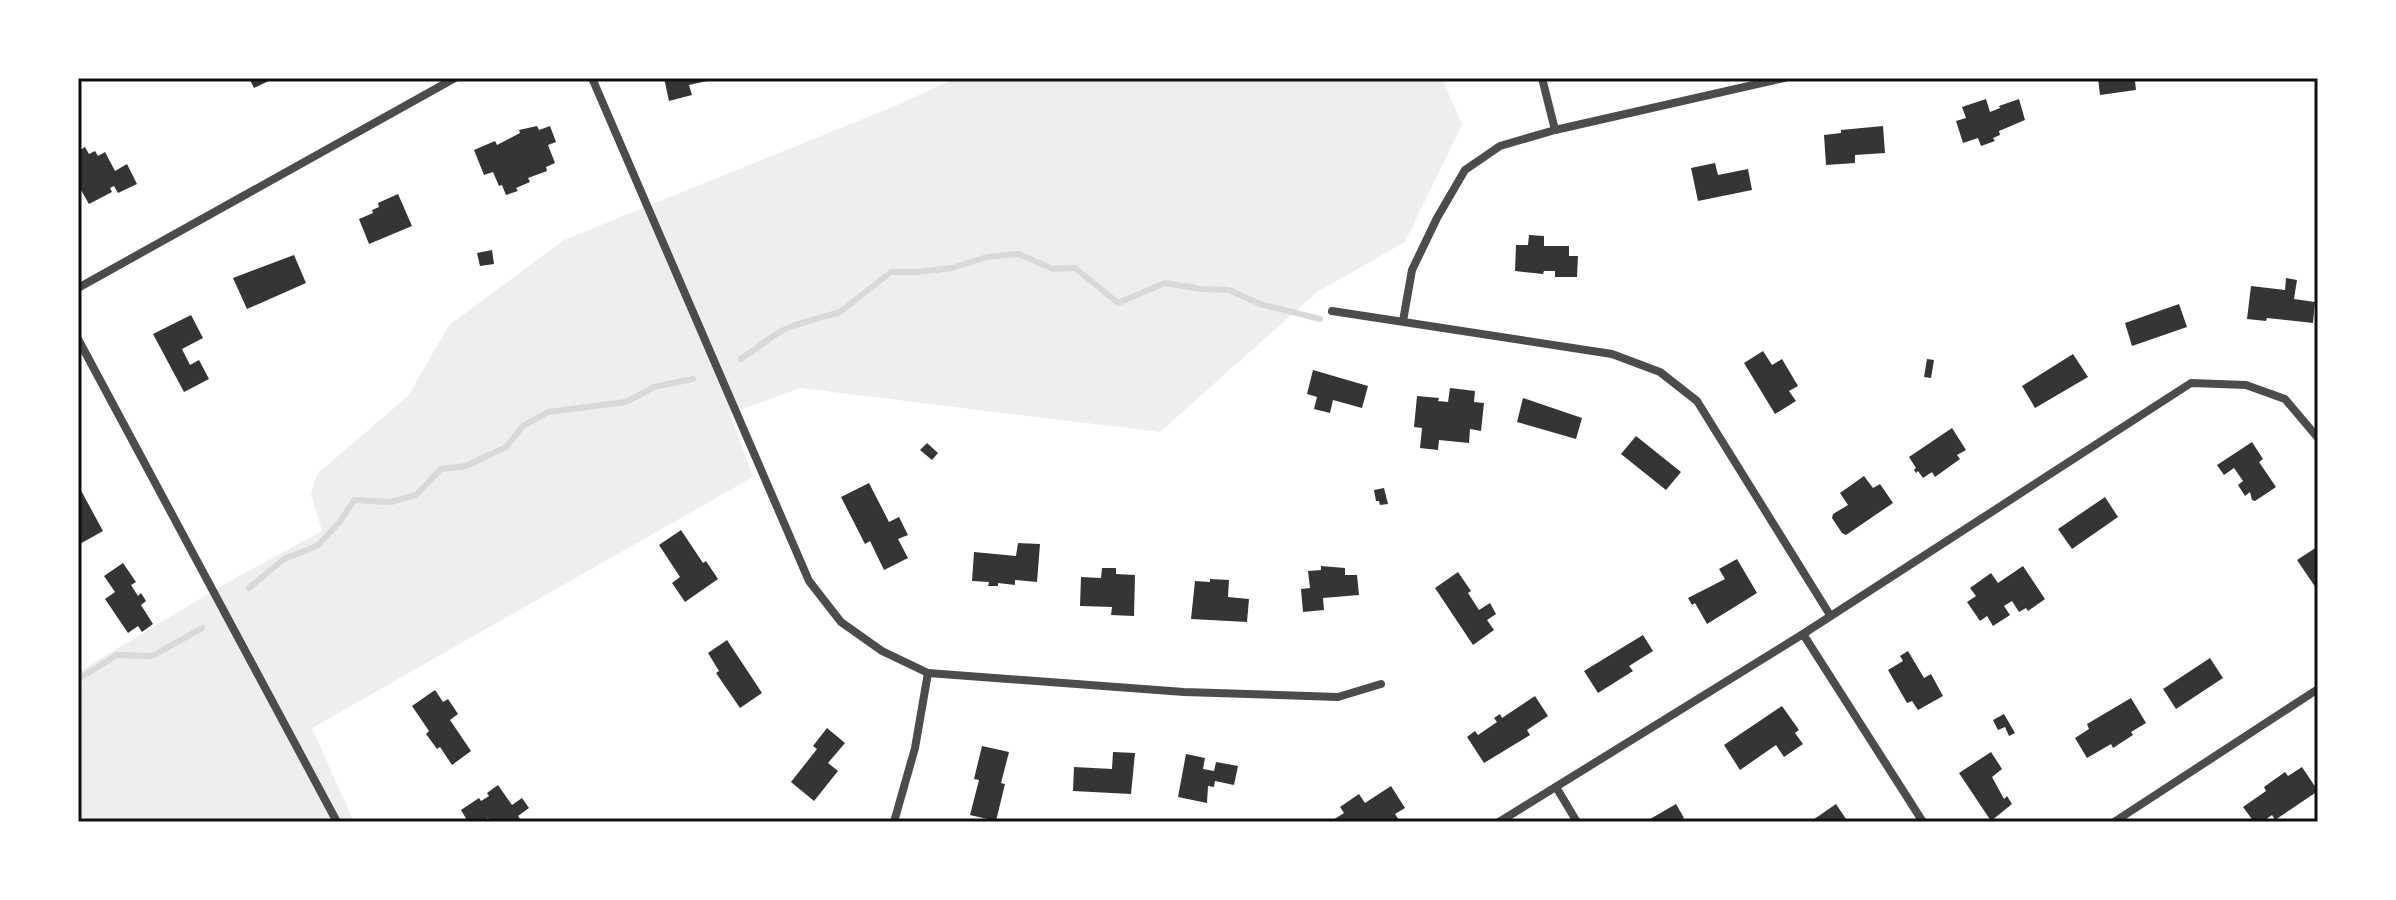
<svg xmlns="http://www.w3.org/2000/svg" width="2396" height="900" font-family="'Exo 2',sans-serif">
<style>
.green{fill:#eee}
.lines{fill:none;stroke-linecap:round;stroke-linejoin:round}
.stream{stroke:#d9d9d9;stroke-width:6}
.building{fill:#353535}
.minor{stroke:#4c4c4c;stroke-width:8}
.neatline{fill:none;stroke:#111;stroke-width:3}
</style>
<rect width="100%" height="100%" fill="#fff"/>
<polygon class="green" points="956,78 1442,78 1462,125 1405,242 1317,292 1160,432 800,388 730,414 753,477 312,728 354,822 78,822 78,672 230,581 322,531 311,494 317,474 408,396 449,325 564,240 895,106"/>
<g class="lines">
<g class="stream">
<polyline points="741,359 776,334 792,326 840,312 891,272 918,272 952,268 987,257 1019,254 1053,269 1075,268 1118,303 1165,283 1201,289 1229,290 1260,304 1320,319"/>
<polyline points="249,588 284,559 317,546 340,522 354,500 391,502 416,495 441,469 466,466 506,447 523,426 548,412 626,402 654,387 693,379"/>
<polyline points="78,679 117,655 152,656 202,628"/>
</g>
</g>
<g class="building">
<polygon points="249,78 275,78 254,88"/>
<polygon points="664,78 716,78 716,79 689,85 692,95 669,101"/>
<polygon points="2098,78 2146,78 2146,80 2135,81 2136,90 2100,95"/>
<polygon points="1986,99 1990,112 2000,108 1999,106 2019,99 2025,120 1999,131 2000,135 1993,138 1995,141 1981,146 1978,138 1963,143 1956,121 1966,118 1962,107"/>
<polygon points="537,126 539,130 550,126 556,142 548,145 555,163 546,167 547,171 528,178 530,182 516,188 518,191 506,195 502,185 499,186 493,172 484,175 474,150 495,141 497,145 520,133 519,130"/>
<polygon points="1883,126 1885,153 1855,155 1855,163 1826,165 1824,135 1841,133 1841,130"/>
<polygon points="85,147 89,154 95,151 98,156 105,152 115,171 127,164 137,184 118,193 114,186 110,188 112,192 89,204 78,185 78,151"/>
<polygon points="1715,163 1718,175 1748,169 1752,190 1698,201 1691,168"/>
<polygon points="398,194 412,226 369,244 359,219 373,213 372,210 379,207 378,203"/>
<polygon points="1529,235 1544,236 1544,246 1569,246 1569,256 1578,256 1577,277 1555,277 1555,271 1544,271 1543,274 1515,271 1516,245 1528,245"/>
<polygon points="492,250 494,264 480,266 477,253"/>
<polygon points="294,255 306,283 247,309 233,278"/>
<polygon points="2286,278 2297,280 2294,299 2315,302 2313,323 2267,318 2266,321 2247,319 2251,286 2285,290"/>
<polygon points="2179,304 2187,327 2132,346 2125,323"/>
<polygon points="191,315 203,338 182,349 190,365 199,360 209,379 184,392 153,334"/>
<polygon points="1763,351 1772,365 1782,359 1798,386 1789,391 1796,401 1775,414 1744,363"/>
<polygon points="2073,354 2088,377 2035,408 2022,386"/>
<polygon points="1927,359 1934,360 1931,378 1924,377"/>
<polygon points="1313,370 1368,386 1362,408 1333,400 1330,413 1314,409 1317,397 1307,394"/>
<polygon points="1450,388 1475,391 1474,402 1484,403 1481,431 1470,429 1469,443 1439,440 1438,450 1420,448 1422,428 1414,427 1417,396 1439,398 1438,401 1448,402"/>
<polygon points="1523,398 1582,418 1576,439 1517,422"/>
<polygon points="1952,428 1966,450 1957,455 1960,459 1935,477 1932,472 1923,478 1918,471 1916,473 1914,470 1916,468 1909,457"/>
<polygon points="1636,436 1681,472 1666,490 1621,454"/>
<polygon points="2252,442 2263,459 2259,462 2276,487 2255,501 2252,500 2250,492 2245,496 2238,485 2243,481 2234,468 2224,475 2217,465"/>
<polygon points="927,443 938,453 932,460 920,450"/>
<polygon points="1864,476 1873,488 1880,484 1893,503 1846,535 1842,533 1832,518 1833,514 1848,505 1840,493"/>
<polygon points="869,483 889,522 899,517 908,535 898,539 908,558 884,570 870,541 865,544 841,497"/>
<polygon points="78,485 103,531 78,545"/>
<polygon points="1384,488 1388,504 1380,505 1379,501 1376,501 1374,490"/>
<polygon points="2105,497 2118,517 2072,549 2058,529"/>
<polygon points="681,530 703,563 706,561 718,579 685,602 672,583 680,577 659,545"/>
<polygon points="1018,543 1040,544 1037,582 1015,580 1015,585 998,583 998,586 988,586 989,582 972,581 974,552 1016,556"/>
<polygon points="2317,547 2318,549 2318,591 2297,560"/>
<polygon points="1737,559 1757,593 1707,624 1695,603 1692,605 1688,598 1725,579 1719,569"/>
<polygon points="123,563 136,582 131,585 138,596 141,593 146,601 141,605 153,624 142,632 138,626 128,633 105,599 115,592 104,576"/>
<polygon points="1321,566 1345,568 1345,575 1357,575 1359,595 1323,598 1324,610 1303,612 1301,589 1310,588 1308,571 1321,570"/>
<polygon points="2023,566 2045,599 2028,611 2026,608 2019,612 2012,601 2004,606 2010,615 1993,626 1987,616 1980,621 1967,602 1976,596 1970,588 1991,573 1998,583"/>
<polygon points="1102,568 1116,568 1116,574 1135,575 1134,616 1111,615 1112,607 1080,606 1081,577 1101,578"/>
<polygon points="1458,572 1471,591 1468,593 1479,610 1490,603 1496,614 1487,620 1494,630 1473,645 1435,588"/>
<polygon points="1210,579 1229,580 1228,597 1249,599 1247,622 1191,619 1195,581 1210,582"/>
<polygon points="1643,635 1653,651 1629,666 1633,671 1598,693 1584,671"/>
<polygon points="727,640 762,693 740,708 716,673 719,671 708,653"/>
<polygon points="1908,651 1924,678 1931,674 1943,696 1918,710 1912,701 1907,703 1888,670 1903,661 1900,656"/>
<polygon points="2210,658 2223,678 2176,709 2163,689"/>
<polygon points="435,690 443,702 448,699 458,714 450,720 471,751 452,765 440,747 437,749 426,734 429,731 412,706"/>
<polygon points="1535,696 1548,716 1527,730 1530,735 1484,763 1467,737 1475,731 1478,735 1497,722 1494,718 1500,714 1502,718"/>
<polygon points="2131,698 2146,723 2131,732 2133,735 2113,748 2111,744 2087,758 2075,738 2089,729 2087,724"/>
<polygon points="1782,706 1799,730 1795,733 1803,744 1784,757 1776,745 1740,770 1724,745"/>
<polygon points="2004,714 2015,733 2009,736 2005,727 1998,730 1993,720"/>
<polygon points="827,728 845,743 828,763 838,771 814,801 791,782 817,749 813,746"/>
<polygon points="982,746 1009,752 1001,783 1005,784 996,821 970,815 979,780 974,779"/>
<polygon points="1113,752 1135,753 1131,794 1073,791 1074,767 1112,769"/>
<polygon points="1991,752 2002,769 1992,777 2004,799 2007,796 2012,804 1991,821 1959,773"/>
<polygon points="1186,754 1205,758 1203,769 1214,771 1216,762 1238,766 1234,785 1215,781 1214,787 1208,786 1207,803 1178,797"/>
<polygon points="2302,767 2318,791 2275,820 2272,815 2262,822 2254,822 2243,807 2266,791 2264,787 2285,772 2288,776"/>
<polygon points="498,785 512,805 522,798 529,808 518,816 522,822 491,822 488,818 483,822 468,822 461,810 479,798 481,801 489,796 487,793"/>
<polygon points="1391,786 1405,808 1395,814 1399,820 1395,822 1390,822 1388,819 1384,822 1330,822 1344,813 1340,807 1359,794 1365,803"/>
<polygon points="1676,804 1684,818 1680,820 1682,822 1645,822"/>
<polygon points="1836,804 1848,822 1810,822"/>
</g>
<g class="lines">
<g class="minor">
<polyline points="592,78 809,581 841,622 882,651 928,673 1184,692 1338,697 1381,684"/>
<polyline points="1542,78 1555,130"/>
<polyline points="78,288 455,78"/>
<polyline points="1332,311 1612,354 1660,372 1697,401 1830,615"/>
<polyline points="1403,321 1412,270 1437,218 1465,170 1500,146 1555,130 1784,78"/>
<polyline points="78,339 337,822"/>
<polyline points="1803,634 1923,822"/>
<polyline points="1556,787 1577,822"/>
<polyline points="894,822 915,748 928,673"/>
<polyline points="1499,822 1803,634 2191,383 2246,385 2285,399 2318,438"/>
<polyline points="2114,822 2318,689"/>
</g>
</g>
<rect width="2396" height="900" fill="none" stroke="#ffffff" stroke-width="160"/>
<rect x="80" y="80" width="2236" height="740" class="neatline"/>
</svg>
